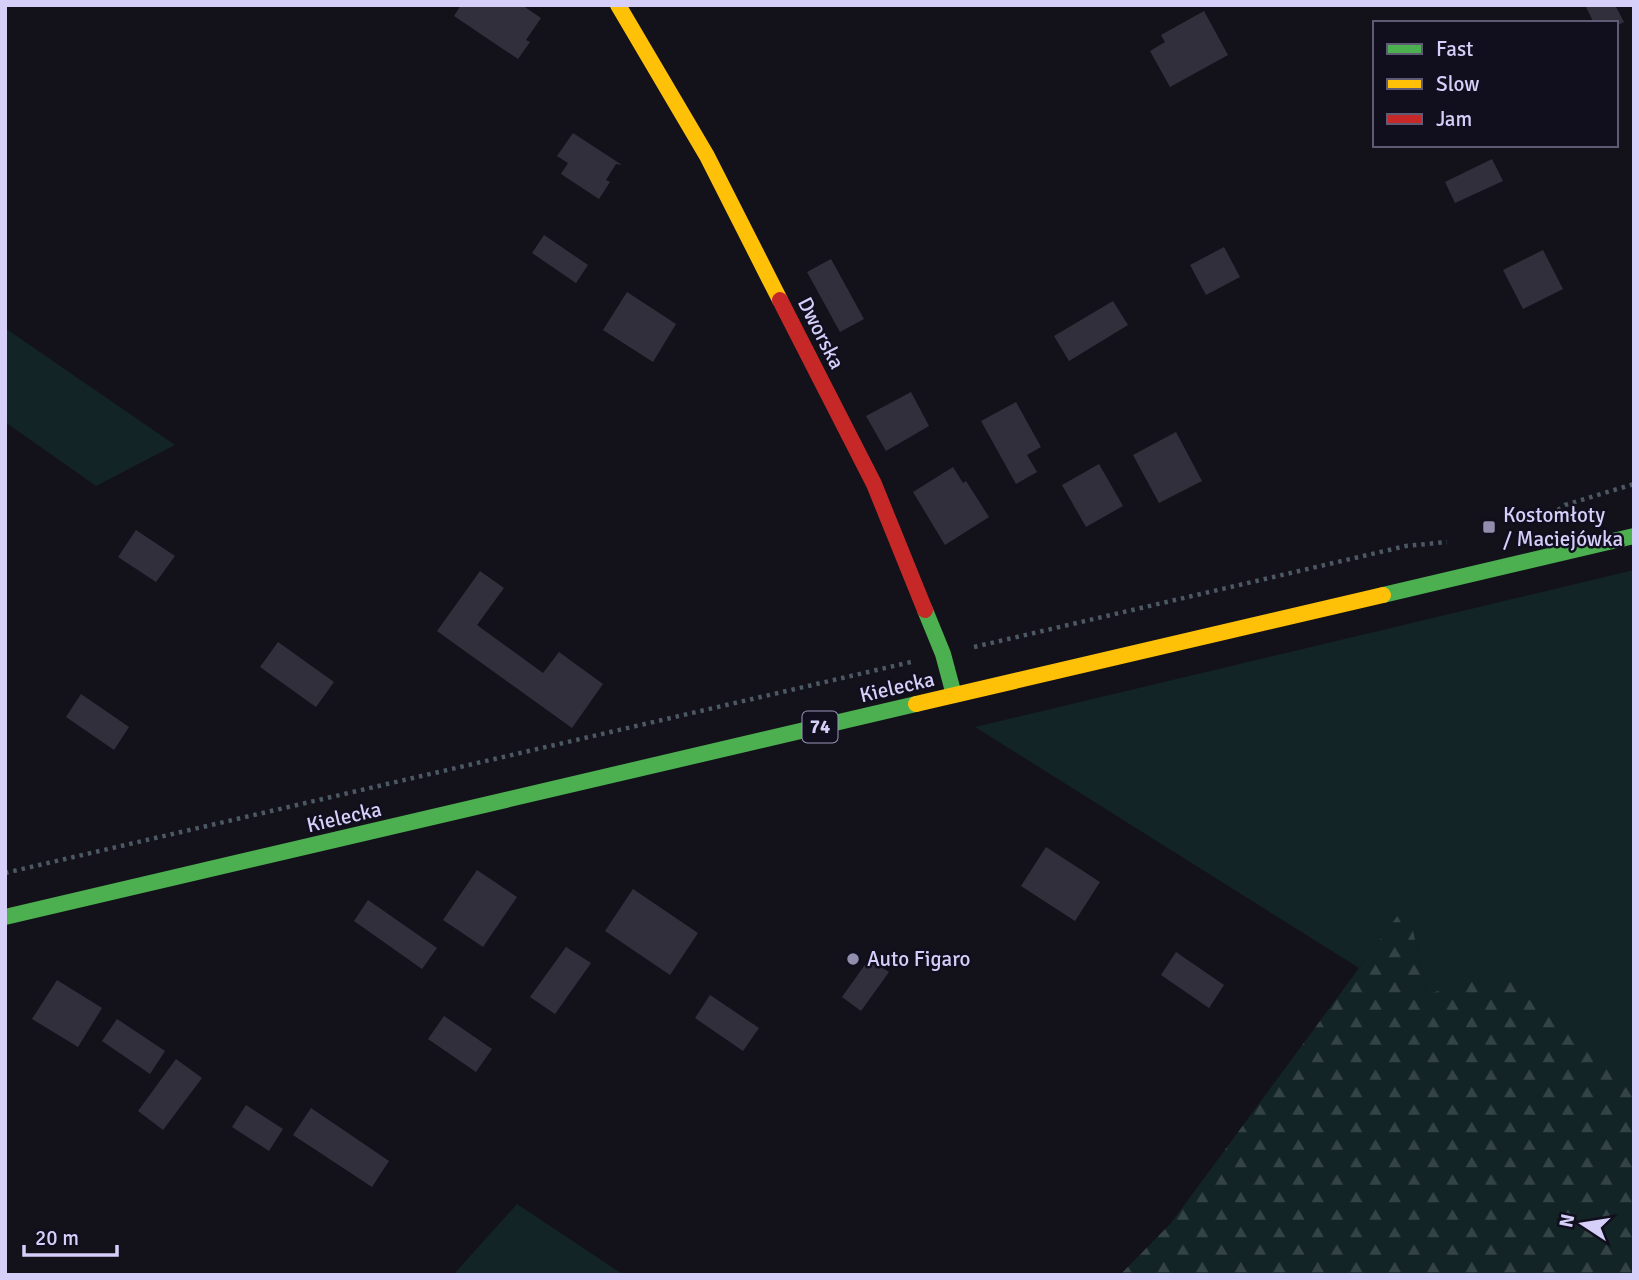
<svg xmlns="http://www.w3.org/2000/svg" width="1639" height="1280" font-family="Signika,sans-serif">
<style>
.green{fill:#122425}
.forest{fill:url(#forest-firs)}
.building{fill:#312f3c}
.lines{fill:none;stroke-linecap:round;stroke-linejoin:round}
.path{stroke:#4c5863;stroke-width:4.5;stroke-dasharray:3.5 5;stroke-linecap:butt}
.fast{stroke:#4caf50;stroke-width:16}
.slow{stroke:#ffc107;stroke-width:16}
.jam{stroke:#c62828;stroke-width:16}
.poi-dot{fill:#918dac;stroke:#110e1d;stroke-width:2.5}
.labels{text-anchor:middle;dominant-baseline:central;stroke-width:5;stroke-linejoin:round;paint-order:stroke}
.shield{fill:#110e1d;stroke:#9a95b8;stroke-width:2}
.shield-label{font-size:19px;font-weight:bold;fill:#d5cffa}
.street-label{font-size:21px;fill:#d5cffa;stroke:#110e1d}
.poi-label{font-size:21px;fill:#d5cffa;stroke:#110e1d;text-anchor:start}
</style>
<defs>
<pattern id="forest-firs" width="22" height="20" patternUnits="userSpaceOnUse" patternTransform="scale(1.75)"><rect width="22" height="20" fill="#122425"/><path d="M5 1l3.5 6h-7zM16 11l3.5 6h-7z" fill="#344346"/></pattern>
</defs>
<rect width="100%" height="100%" fill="#13121a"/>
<g class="green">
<polygon points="5,328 175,445 96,486 5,422"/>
<polygon points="1634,570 1634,1075 1516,971 1427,994 1407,904 1359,968 975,727"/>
<polygon points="517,1204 624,1275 453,1275"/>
</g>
<polygon class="forest" points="1407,903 1427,994 1516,970 1634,1075 1634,1275 1120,1275 1171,1223"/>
<g class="building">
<polygon points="461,5 522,5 541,18 526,40 530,42 518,59 454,16"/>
<polygon points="1585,5 1615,5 1624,22 1616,26 1616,23 1594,23"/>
<polygon points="1204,11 1228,55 1170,87 1150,51 1165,42 1161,35"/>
<polygon points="573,133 622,165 616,164 606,180 610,182 599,199 561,174 568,163 557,156"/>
<polygon points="1492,159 1503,181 1455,203 1445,182"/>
<polygon points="544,235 588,265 576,283 532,253"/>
<polygon points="1224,247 1240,277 1206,295 1190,265"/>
<polygon points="1543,250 1563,289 1523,309 1503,270"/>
<polygon points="831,259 864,319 840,332 807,272"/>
<polygon points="627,292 676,324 653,362 603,330"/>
<polygon points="1113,301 1128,325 1069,361 1054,336"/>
<polygon points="911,392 929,426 886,451 866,416"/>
<polygon points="1016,402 1041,447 1027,455 1037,472 1016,484 981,421"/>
<polygon points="1176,432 1202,481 1159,503 1133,455"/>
<polygon points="1099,464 1123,506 1086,527 1062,485"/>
<polygon points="953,467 963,483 966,481 989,517 945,545 913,492"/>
<polygon points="136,530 175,556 156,582 118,557"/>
<polygon points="480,571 504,588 477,625 543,673 559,652 603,684 572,728 437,631"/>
<polygon points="278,642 334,682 316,707 260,667"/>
<polygon points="81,694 129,727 114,750 66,717"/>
<polygon points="1046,847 1100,882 1075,921 1021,886"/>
<polygon points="477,870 517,897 483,947 443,920"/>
<polygon points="633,889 698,933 670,975 605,931"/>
<polygon points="368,900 437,948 422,969 354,921"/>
<polygon points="566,947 591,963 555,1014 530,997"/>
<polygon points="1176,952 1224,985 1209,1008 1161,975"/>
<polygon points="869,959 889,972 861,1011 842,997"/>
<polygon points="57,980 102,1008 78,1047 32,1019"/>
<polygon points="710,995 759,1028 743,1051 695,1018"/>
<polygon points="444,1016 492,1049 476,1072 428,1039"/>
<polygon points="117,1019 165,1051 150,1074 102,1041"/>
<polygon points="176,1059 202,1078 163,1130 138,1111"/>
<polygon points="246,1105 283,1129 269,1151 232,1127"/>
<polygon points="311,1108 389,1161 372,1187 293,1135"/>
</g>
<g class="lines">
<g class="path">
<polyline points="1544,520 1565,505 1634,484"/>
<polyline points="974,647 1406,546 1447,542"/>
<polyline points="5,873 911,662"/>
</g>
<g class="fast">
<polyline points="1383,595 1634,536"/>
<polyline points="925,610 943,654 954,695"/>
<polyline points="5,917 916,704"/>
</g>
<g class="slow">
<polyline points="618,5 707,156 780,300"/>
<polyline points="916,704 1383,595"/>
</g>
<polyline class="jam" points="780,300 874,484 925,610"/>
</g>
<g class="poi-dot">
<rect x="1482" y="520" width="14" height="14" rx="3.5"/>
<circle cx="853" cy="959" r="7"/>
</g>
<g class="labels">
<rect class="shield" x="802.5" y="711.5" width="35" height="31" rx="5"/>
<g class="shield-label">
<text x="820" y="727">74</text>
</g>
<g class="street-label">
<text transform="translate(821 333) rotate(63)">Dworska</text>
<text transform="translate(897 687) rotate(-13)">Kielecka</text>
<text transform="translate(344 817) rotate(-13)">Kielecka</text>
</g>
<g class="poi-label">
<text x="1503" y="515">Kostomłoty<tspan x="1503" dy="24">/ Maciejówka</tspan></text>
<text x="867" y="959">Auto Figaro</text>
</g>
</g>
<rect width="1639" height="1280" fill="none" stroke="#d5cffa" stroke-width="14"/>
<rect x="1373" y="21" width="245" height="126" fill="#110e1d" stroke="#5f5b75" stroke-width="2"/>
<rect x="1387" y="44" width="35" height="10" fill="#4caf50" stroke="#5f5b75" stroke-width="2"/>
<text x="1436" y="56" font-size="21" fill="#d5cffa">Fast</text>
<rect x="1387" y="79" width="35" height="10" fill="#ffc107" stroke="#5f5b75" stroke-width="2"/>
<text x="1436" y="91" font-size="21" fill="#d5cffa">Slow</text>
<rect x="1387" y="114" width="35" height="10" fill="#c62828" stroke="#5f5b75" stroke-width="2"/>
<text x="1436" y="126" font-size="21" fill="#d5cffa">Jam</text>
<g transform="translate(1583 1224) rotate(282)" stroke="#110e1d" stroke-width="5" paint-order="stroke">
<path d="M0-5L12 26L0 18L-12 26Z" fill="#d5cffa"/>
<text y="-10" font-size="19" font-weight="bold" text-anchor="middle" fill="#d5cffa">N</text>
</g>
<path d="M24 1245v10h93v-10" fill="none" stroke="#d5cffa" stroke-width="3.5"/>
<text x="35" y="1245" font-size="21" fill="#d5cffa" stroke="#110e1d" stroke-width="5" paint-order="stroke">20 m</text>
</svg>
